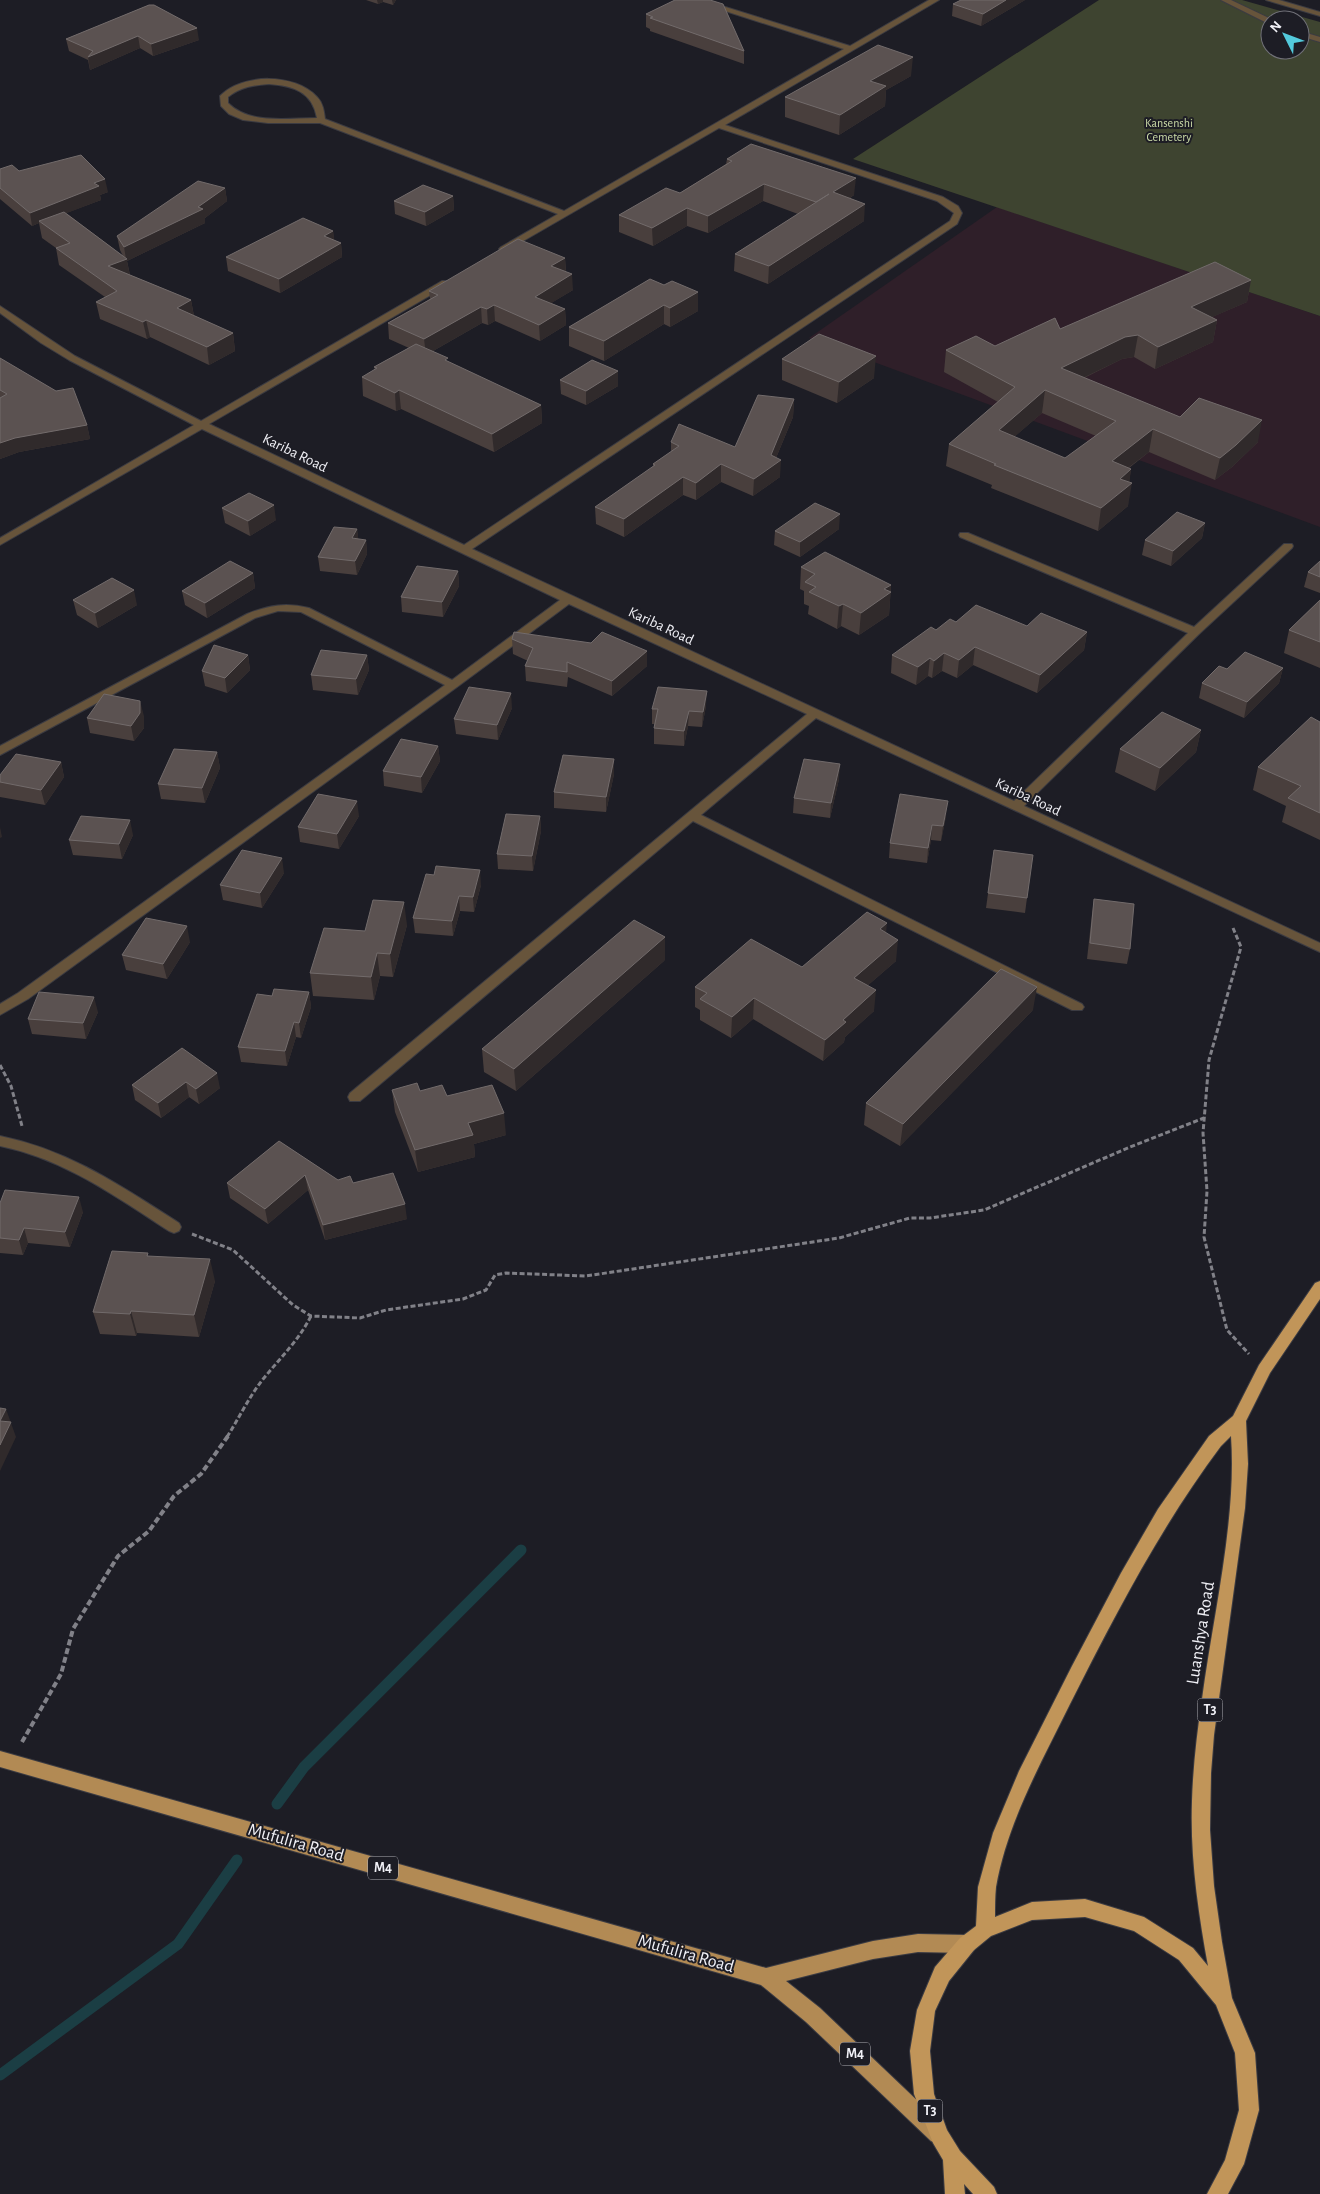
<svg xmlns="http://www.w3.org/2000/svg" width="1320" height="2194" font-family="'Alegreya Sans',sans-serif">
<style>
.education{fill:#2f1f29}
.green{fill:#3e4430;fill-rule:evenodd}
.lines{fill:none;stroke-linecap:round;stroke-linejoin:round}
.stream{stroke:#1b3e44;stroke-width:11}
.service-casing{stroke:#3b3b42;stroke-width:2}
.minor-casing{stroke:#3b3b42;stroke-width:2}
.primary-casing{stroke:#3b3b42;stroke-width:2}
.trunk-casing{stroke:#3b3b42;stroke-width:2}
.path-far1{stroke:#818188;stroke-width:3;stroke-dasharray:5 2.5;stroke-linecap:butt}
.path{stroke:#818188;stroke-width:4;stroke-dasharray:6 3;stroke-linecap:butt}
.service{fill:#67543b;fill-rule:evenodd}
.minor{fill:#67543b;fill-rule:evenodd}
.primary{fill:#b28a54;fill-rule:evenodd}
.trunk{fill:#c19559;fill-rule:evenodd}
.wall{fill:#493f3d;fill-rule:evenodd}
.shaded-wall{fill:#302a2b}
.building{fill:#5b5251;stroke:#726b6b;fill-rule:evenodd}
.labels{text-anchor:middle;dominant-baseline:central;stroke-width:4;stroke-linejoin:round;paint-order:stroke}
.far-park-label{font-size:12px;fill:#ccdca8;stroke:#1d1d25}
.shield{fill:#1d1d25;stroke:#b1b1b7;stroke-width:1}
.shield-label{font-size:14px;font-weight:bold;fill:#f0f0f6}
.street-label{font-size:15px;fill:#f0f0f6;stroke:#1d1d25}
.near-street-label{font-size:18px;fill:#f0f0f6;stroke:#1d1d25}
</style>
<rect width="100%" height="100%" fill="#1d1d25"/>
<polygon class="education" points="997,207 1320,316 1320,527 809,338"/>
<path class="green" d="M1099,0h143l78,22v294l-467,-157zM1270,20h30v30h-30z"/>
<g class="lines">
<g class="stream">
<polyline points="277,1804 304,1767 521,1550"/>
<polyline points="0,2075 178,1944 237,1860"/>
</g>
<defs>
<g id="service">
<polygon points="1221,0 1231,0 1273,20 1270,20 1270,23 1267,23"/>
<polygon points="1300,31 1320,37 1320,42 1300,36"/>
</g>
<g id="minor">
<path d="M691,0h12l147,46 79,-46h10l-214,125 218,72 15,9 4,7 -5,11 -485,325 542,252 174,-168 -228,-96 -1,-2 1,-2h8l226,94 90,-83h8l1,2 -1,2 -93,86 -175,172 296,137v9l-504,-234 -115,97 381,189 2,3 -2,3h-10l-379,-189 -333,280h-10l-2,-4 2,-4 457,-379 -238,-110 -112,83 -429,312 -28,16v-11l18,-11 427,-308 -144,-73 -23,-1 -23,7 -255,137v-9l247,-132c22,-9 39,-12 62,-6l143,72 108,-80 -358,-171 -202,116v-7l194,-113 -125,-65 -28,-17 -41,-30v-7l75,50 126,65 241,-140h6v4l-239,139 255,121 486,-324 4,-8 -17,-12 -218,-73 -215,124 -5,-3 2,-2 57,-33 -238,-91h-52l-25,-3 -14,-6 -8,-8 -1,-10c22,-23 75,-23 97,1 6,6 7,14 8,22l239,92 280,-162zM269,84c24,2 43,7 48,34 -29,0 -67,7 -89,-15v-6c13,-10 26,-12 41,-13z"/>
<polygon points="1266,0 1279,0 1320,12 1320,16"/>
<path d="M0,1136c69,14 121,50 179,87l2,4 -2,4 -5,2 -5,-2c-54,-35 -105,-72 -169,-85z"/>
</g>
<polygon id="primary" points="0,1751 766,1968 873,1941 918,1934 967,1935 974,1938 976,1944 974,1950 967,1953 918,1952 873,1959 786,1981 820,2008 945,2127 948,2134 945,2141 938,2144 931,2141 806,2022 761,1985 0,1767"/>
<path id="trunk" d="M1320,1281v18l-50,74 -24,48 2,43 -3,44 -31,227 -3,38 -1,57 4,56 8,56 10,56 23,55 4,57 -15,54 -16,30h-21l18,-34 14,-50 -4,-57 -19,-48 -37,-45 -45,-29 -49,-14 -53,3 -41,16 -17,14 -25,31 -14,30 -5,40 4,43 13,36 13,21 34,36 3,7h-24l-9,-10 1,10h-20l-2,-34 -10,-17 -19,-49 -4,-43 7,-41 18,-43 25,-29 16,-12 2,-39 15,-54 26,-62 53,-105 49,-93 37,-64 51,-73 24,-20 26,-51 56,-82zM1231,1436c6,83 -18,180 -29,263 -5,34 -9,68 -10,102 -2,55 6,110 16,165l-15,-18 -49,-31 -59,-18 -53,3 -37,15c0,-10 0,-20 1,-30 11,-64 46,-126 74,-183 45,-89 91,-178 151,-258z"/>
</defs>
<use href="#service" class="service-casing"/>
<use href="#minor" class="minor-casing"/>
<use href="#primary" class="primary-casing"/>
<use href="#trunk" class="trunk-casing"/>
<g class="path-far1">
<polyline points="1233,928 1241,947 1209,1060 1203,1133 1207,1191 1204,1237 1227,1330 1249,1354"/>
<polyline points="0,1065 11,1086 22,1126"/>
<polyline points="192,1234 233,1250 293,1305 311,1316 360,1318 386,1310 463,1299 486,1290 495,1275 506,1273 586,1276 839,1238 910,1218 930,1218 984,1210 1130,1147 1204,1118"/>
<path d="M227,1437c12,-19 23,-42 37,-59 17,-21 35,-38 47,-62"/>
</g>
<polyline class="path" points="22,1742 61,1674 73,1629 118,1556 149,1531 174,1496 201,1474 228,1436"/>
<use href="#service" class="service"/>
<use href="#minor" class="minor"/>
<use href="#primary" class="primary"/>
<use href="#trunk" class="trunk"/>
</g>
<g class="wall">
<polygon points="366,0 396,0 393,5 383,2 378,4"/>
<polygon points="1025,0 981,26 952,16 953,4"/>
<polygon points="149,5 199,40 153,56 140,48 90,70 88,60 69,51 66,39"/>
<polygon points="646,14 744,51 744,64 650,31 650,29 646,27"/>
<polygon points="911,76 886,90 885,106 839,135 785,117 785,97"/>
<polygon points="727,159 854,195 850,198 864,221 768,284 734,271 735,254 798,214 763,201 708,233 687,226 653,246 619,232 619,215 680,193 726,164"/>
<polygon points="0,169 19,171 108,192 100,195 101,200 66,213 123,256 120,250 117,236 225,188 227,201 205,218 205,223 127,261 130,275 191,300 194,316 233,333 235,351 209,365 150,337 147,339 100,319 96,302 105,297 59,265 56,248 42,238 39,223 32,226 0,199"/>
<polygon points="453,196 454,210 426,226 395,214 394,201"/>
<polygon points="333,231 334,240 341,243 342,257 280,293 228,271 226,257"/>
<polygon points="565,258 566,272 573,290 551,303 565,309 566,325 540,341 495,321 488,325 482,323 433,351 448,362 541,405 542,423 494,452 401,409 396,411 363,396 362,377 375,370 374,367 409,348 389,339 388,323 430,299 429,291"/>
<polygon points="650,279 698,311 670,327 664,324 604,361 569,346 569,327"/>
<path d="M1251,280l-4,22 -35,15 5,3 -4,22 -58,27 -21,-12 -12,2 -38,19 96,39 78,25 -26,25 -17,13 -66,-28 -20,16 2,1 -2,13 -1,24 -30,25 -107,-43 1,-3 -46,-19 3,-22 49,-42 -54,-30 2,-22 49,-4zM1042,413l54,23 -31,22 -51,-21z"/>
<polygon points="0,358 87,425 90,439 19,452 0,459"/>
<polygon points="782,359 874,378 837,403 782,380"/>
<polygon points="618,371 618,386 586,405 561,394 560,380"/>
<polygon points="794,399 793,417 776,458 780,477 753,496 721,482 696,500 683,495 624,537 596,524 595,507 653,467 653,464 671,452 671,442 735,447"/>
<polygon points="222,508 276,520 250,536 225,523"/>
<polygon points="1205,523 1202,538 1171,566 1142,555 1145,540"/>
<polygon points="357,529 358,539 366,540 367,554 357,575 320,571 318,557"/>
<polygon points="839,529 800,557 774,545 775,531"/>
<polygon points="1320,561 1320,593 1304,587 1308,572"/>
<polygon points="801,567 891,585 889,615 859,635 841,626 837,629 808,614 809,606 804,604 804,591 800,589"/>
<polygon points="458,571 459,586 443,617 402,612 401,597"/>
<polygon points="253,573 255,588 207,618 185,605 182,591"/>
<polygon points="73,600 137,605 98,628 77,615"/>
<polygon points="1320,600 1320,668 1284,653 1289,630"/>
<polygon points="956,622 1027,626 1087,632 1084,650 1037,693 973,665 957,678 942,671 932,678 928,676 916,685 891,673 892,655 936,630"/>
<polygon points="512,639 647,651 647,666 612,696 568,677 567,687 526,681 525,666 528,661 513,654"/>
<polygon points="248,655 250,670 227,693 205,686 202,671"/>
<polygon points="367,655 369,670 358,695 313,690 311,675"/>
<polygon points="1283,668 1279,683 1244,718 1199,698 1202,683 1227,669"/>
<polygon points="706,706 702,727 688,726 684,746 654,744 654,724 652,724 652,709"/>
<polygon points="512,708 498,740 456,734 454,719"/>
<polygon points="144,716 144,728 134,741 90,733 87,718"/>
<polygon points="1320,722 1320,840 1282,822 1286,806 1253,790 1258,767"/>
<polygon points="1201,730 1196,752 1155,791 1115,772 1120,749"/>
<polygon points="438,746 440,761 422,793 384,786 383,771"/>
<polygon points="217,752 220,768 205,803 161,799 158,784"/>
<polygon points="614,759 614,774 606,812 554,808 554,792"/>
<polygon points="61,762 64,777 45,805 0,797 0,775"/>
<polygon points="839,779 830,818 793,813 794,798"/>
<polygon points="359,816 339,849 300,842 298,827"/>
<polygon points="540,816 541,831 533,871 498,869 497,854"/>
<polygon points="946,816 941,841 931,840 927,863 889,858 890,843"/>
<polygon points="133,835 122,859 73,855 69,840"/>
<polygon points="994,850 1027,898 1025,913 986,908"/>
<polygon points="284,873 262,908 223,900 220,885"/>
<polygon points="481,885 474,912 460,911 453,936 415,933 413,918"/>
<polygon points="1094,899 1130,949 1127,964 1087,959 1092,914"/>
<polygon points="407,925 393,977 380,976 374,1000 313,996 310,973 365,931"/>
<polygon points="886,933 896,961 867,986 874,1011 845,1037 844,1042 823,1061 753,1019 731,1038 700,1020 700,1010 695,1007 695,987 802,967"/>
<polygon points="190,942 167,979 126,970 122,955"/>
<polygon points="665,960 516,1091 484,1072 482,1049"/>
<polygon points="309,992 311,1007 301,1038 296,1037 287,1066 241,1062 238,1047 272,996"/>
<polygon points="1033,1010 900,1146 864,1125 866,1103"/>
<polygon points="98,1012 86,1039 32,1034 28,1019"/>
<polygon points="182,1048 220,1088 199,1104 189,1097 161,1118 135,1100 132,1085"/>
<polygon points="392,1090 420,1091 447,1096 506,1135 474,1144 475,1157 418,1172 395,1112"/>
<polygon points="279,1141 338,1180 353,1183 407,1219 325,1240 308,1190 268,1224 230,1198 227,1183"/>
<polygon points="0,1203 83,1212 70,1247 28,1243 23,1255 0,1253"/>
<polygon points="148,1253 148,1256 215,1281 199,1337 137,1333 136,1336 100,1334 93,1312"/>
</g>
<g class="shaded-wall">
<polygon points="377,0 383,0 383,2 378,4"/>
<polygon points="392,0 396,0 393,5"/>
<polygon points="1006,0 1025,0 981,26 983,14"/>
<polygon points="197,28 199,40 153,56 151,44"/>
<polygon points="138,36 140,48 90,70 88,57"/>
<polygon points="913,57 911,76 886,90 885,106 839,135 840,115 870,81"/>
<polygon points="856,178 854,195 832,209 833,192"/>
<polygon points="105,179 108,192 100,195 101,200 41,223 39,221 39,223 32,226 30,213 94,183"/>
<polygon points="764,184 763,201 708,233 708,216"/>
<polygon points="225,188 227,201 205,218 205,223 127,261 130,276 108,266 126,259 124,247 198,207"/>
<polygon points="453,196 454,210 426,226 425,212"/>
<polygon points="865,204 864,221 768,284 769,266"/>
<polygon points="687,208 687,226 653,246 652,228"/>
<polygon points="333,231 335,245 324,236"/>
<polygon points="341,243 342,257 280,293 279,279"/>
<polygon points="565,258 566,274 551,266"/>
<polygon points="572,274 573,290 535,313 535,297"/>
<polygon points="1251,280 1247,302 1187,328 1191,307"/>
<polygon points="698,292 698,311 670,327 670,308"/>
<polygon points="191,300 194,317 177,308"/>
<polygon points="494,305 495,321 488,325 487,309"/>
<polygon points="664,305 664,324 604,361 604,341"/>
<polygon points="481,307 482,323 426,355 424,339"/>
<polygon points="565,309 566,325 540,341 539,325"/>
<polygon points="146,320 150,337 147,339 143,322"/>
<polygon points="1217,320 1213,342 1155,369 1158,347"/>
<polygon points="233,333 235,351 209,365 207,347"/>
<polygon points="1138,335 1134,357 1122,359 1058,390 1061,368 1125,337"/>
<polygon points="876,356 874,378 837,403 839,382"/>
<polygon points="618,371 618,386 586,405 586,391"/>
<polygon points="399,390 401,409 396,411 395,393"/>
<polygon points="1045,390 1042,413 996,453 999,430"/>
<polygon points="794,399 793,417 773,465 781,460 780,477 753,496 754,479 771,455"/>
<polygon points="541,405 542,423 494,452 492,434"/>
<polygon points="1262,420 1258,442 1232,467 1215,480 1220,458"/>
<polygon points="87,425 90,439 19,452 0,459 0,443 15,438"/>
<polygon points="1153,429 1149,452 1108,483 1112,461"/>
<polygon points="721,464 721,482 696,500 696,483"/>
<polygon points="1131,469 1129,486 1132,483 1128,506 1098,531 1101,508 1120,479"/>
<polygon points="683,477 683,495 624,537 624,519"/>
<polygon points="274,505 276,520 250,536 248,521"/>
<polygon points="840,514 839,529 800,557 800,542"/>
<polygon points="1205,523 1202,538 1171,566 1173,551"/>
<polygon points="357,529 359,544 352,538"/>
<polygon points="366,540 367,554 357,575 355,561"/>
<polygon points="458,571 459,586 443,617 442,602"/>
<polygon points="253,573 255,588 207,618 205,603"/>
<polygon points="891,585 889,615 859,635 861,613 884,589"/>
<polygon points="134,590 137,605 98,628 95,613"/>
<polygon points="843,604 841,626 837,629 839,606"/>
<polygon points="1087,632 1084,650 1037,693 1040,675"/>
<polygon points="975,647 973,665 957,678 959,660"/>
<polygon points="647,651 647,666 612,696 612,681"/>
<polygon points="944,653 942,671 932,678 934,661"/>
<polygon points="248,655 250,670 227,693 225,678"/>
<polygon points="367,655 369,670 358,695 356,679"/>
<polygon points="930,658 928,676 916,685 918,667"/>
<polygon points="1283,668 1279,683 1244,718 1247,702"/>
<polygon points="707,691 706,706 702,727 703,712"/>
<polygon points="511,693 512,708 498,740 497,725"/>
<polygon points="140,701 144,716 144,728 134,741 131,726"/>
<polygon points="689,711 688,726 684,746 684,731"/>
<polygon points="1201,730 1196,752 1155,791 1160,768"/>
<polygon points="438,746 440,761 422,793 421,777"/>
<polygon points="217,752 220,768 205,803 202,788"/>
<polygon points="614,759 614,774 606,812 606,797"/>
<polygon points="61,762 64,777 45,805 41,790"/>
<polygon points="840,764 839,779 830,818 831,803"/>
<polygon points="357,801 359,816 339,849 337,834"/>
<polygon points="948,801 946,816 941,841 943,826"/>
<polygon points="540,816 541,831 533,871 532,856"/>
<polygon points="130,820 133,835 122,859 119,844"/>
<polygon points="932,825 931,840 927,863 928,848"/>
<polygon points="0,827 2,837 0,838"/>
<polygon points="282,858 284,873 262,908 260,893"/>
<polygon points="480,870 481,885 474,912 473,897"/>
<polygon points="459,896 460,911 453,936 452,921"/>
<polygon points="404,902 407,925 393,977 390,954"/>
<polygon points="887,923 885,944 880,929"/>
<polygon points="187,926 190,942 167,979 163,964"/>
<polygon points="665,937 665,960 516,1091 514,1069"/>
<polygon points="898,940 896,961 852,999 854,978"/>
<polygon points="377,953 380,976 374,1000 371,977"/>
<polygon points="1037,987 1033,1010 900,1146 903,1124"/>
<polygon points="876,990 874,1011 845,1037 844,1042 823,1061 825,1040 843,1020"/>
<polygon points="309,992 311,1007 301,1038 299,1023"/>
<polygon points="94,997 98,1012 86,1039 83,1023"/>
<polygon points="754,998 753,1019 731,1038 732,1017"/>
<polygon points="294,1022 296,1037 287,1066 285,1051"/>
<polygon points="217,1073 220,1088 199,1104 196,1089"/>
<polygon points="186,1082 189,1097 161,1118 158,1103"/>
<polygon points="504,1113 506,1135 474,1144 475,1157 418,1172 415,1150 468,1123"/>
<polygon points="305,1175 308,1190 268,1224 265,1209"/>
<polygon points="79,1197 83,1212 70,1247 65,1232"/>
<polygon points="405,1204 407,1219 325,1240 323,1225"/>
<polygon points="24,1228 28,1243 23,1255 19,1240"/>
<polygon points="210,1259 215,1281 199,1337 194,1315"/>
<polygon points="131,1311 137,1333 136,1336 130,1314"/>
<polygon points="6,1409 16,1437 0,1471 0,1421"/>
</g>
<g class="building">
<polygon points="675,0 710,0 723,4 744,51 650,18 653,17 646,14"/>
<polygon points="961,0 1006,0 983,14 953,4"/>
<polygon points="149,5 154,5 197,28 151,44 138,36 88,57 93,51 66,39"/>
<polygon points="878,45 913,57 870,81 886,86 840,115 785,97"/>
<polygon points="751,144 856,178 833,192 865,204 769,266 735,254 829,194 816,202 764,184 708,216 687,208 652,228 619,215 666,188 680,193 732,161 727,159"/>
<polygon points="81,155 105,179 94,183 99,186 30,213 0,188 0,169 12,165 19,171"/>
<polygon points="198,181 225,188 198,207 203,209 124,247 117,236"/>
<polygon points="423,185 453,196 425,212 394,201"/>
<polygon points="64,212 127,259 108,266 191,300 177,308 233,333 207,347 146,320 143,322 96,302 117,291 56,248 70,243 39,221"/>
<polygon points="303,218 333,231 324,236 341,243 279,279 226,257"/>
<polygon points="518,239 565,258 551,266 572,274 535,297 565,309 539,325 494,305 487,309 481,307 424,339 388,323 438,295 429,291"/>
<path d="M1215,262l36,18 -60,27 26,13 -59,27 -20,-12 -13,2 -64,31 119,49 19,-19 63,22 -26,25 -16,13 -67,-29 -41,32 19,8 -11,10 12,4 -31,25 -107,-43 2,-1 -47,-20 66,-57 -69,-37 30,-14 19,10 60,-28 5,11zM1045,390l71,31 -51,37 -66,-28z"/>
<polygon points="650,279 664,285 672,281 698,292 670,308 664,305 604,341 569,327"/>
<polygon points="819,334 876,356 839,382 782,359"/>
<polygon points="416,344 448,358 445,360 541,405 492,434 399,390 395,393 362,377 377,368 374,367"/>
<polygon points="0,358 56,391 73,388 87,425 15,438 0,443 0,398 7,394 0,390"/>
<polygon points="592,360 618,371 586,391 560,380"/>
<polygon points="758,395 794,399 771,455 781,460 754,479 721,464 696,483 683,477 624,519 595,507 655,465 653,464 679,446 671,442 679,424 735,447"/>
<polygon points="249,493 274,505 248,521 222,508"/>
<polygon points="815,503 840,514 800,542 775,531"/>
<polygon points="1177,512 1205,523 1173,551 1145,540"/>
<polygon points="334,527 357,529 352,538 366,540 355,561 318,557"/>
<polygon points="825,552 891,585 884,589 891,592 861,613 843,604 839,606 809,592 816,587 805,582 815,574 801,567"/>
<polygon points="230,561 253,573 205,603 182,591"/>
<polygon points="1320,561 1320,577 1308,572"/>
<polygon points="417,566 458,571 442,602 401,597"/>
<polygon points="112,578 134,590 95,613 73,600"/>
<polygon points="1320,600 1320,642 1289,630"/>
<polygon points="976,605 1027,626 1041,613 1087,632 1040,675 975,647 959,660 944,653 934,661 930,658 918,667 892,655 931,627 936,630 950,619 956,622"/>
<polygon points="514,632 591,643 602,632 647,651 612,681 567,662 567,672 525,666 533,648 512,639"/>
<polygon points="214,645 248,655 225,678 202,671"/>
<polygon points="321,650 367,655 356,679 311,675"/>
<polygon points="1245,652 1283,668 1247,702 1202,683 1219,666 1227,669"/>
<polygon points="469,687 511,693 497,725 454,719"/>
<polygon points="658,687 707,691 703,712 689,711 684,731 654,728 658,709 652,709"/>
<polygon points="104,694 140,701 140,713 131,726 87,718"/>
<polygon points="1162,712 1201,730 1160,768 1120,749"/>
<polygon points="1311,717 1320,722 1320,813 1288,798 1301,786 1258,767"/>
<polygon points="401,739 438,746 421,777 383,771"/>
<polygon points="174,749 217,752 202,788 158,784"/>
<polygon points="16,754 61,762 41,790 0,782 0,775"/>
<polygon points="563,755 614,759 606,797 554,792"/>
<polygon points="804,759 840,764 831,803 794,798"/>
<polygon points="318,794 357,801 337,834 298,827"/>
<polygon points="900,794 948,801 943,826 932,825 928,848 890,843"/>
<polygon points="506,814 540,816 532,856 497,854"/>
<polygon points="81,816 130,820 119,844 69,840"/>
<polygon points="242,850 282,858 260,893 220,885"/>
<polygon points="994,850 1033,855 1027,898 988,893"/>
<polygon points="436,866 480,870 473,897 459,896 452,921 413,918 426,874 434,875"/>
<polygon points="1094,899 1134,904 1130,949 1090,943"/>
<polygon points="373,900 404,902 390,954 377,953 371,977 310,973 324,928 365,931"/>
<polygon points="867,912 887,923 880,929 898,940 854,978 876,990 843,1020 846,1022 825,1040 754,998 732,1017 700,999 707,993 695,987 751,939 802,967"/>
<polygon points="146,918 187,926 163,964 122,955"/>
<polygon points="634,920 665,937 514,1069 482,1049"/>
<polygon points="1001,969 1037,987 903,1124 866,1103"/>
<polygon points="274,989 309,992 299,1023 294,1022 285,1051 238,1047 257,994 272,996"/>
<polygon points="39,992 94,997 83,1023 28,1019"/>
<polygon points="182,1048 217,1073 196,1089 186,1082 158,1103 132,1085"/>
<polygon points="417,1083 420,1091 442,1085 447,1096 492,1085 504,1113 468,1123 473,1135 415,1150 392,1090"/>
<polygon points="279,1141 338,1180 350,1176 353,1183 393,1173 405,1204 323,1225 305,1175 265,1209 227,1183"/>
<polygon points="5,1190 79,1197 65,1232 24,1228 19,1240 0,1238 0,1203"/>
<polygon points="112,1251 148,1253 147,1256 210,1259 194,1315 131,1311 130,1314 93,1312"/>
<polygon points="0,1408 6,1409 0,1421 11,1422 0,1445"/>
</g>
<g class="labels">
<g class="far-park-label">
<text x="1169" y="123">Kansenshi<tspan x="1169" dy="14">Cemetery</tspan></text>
</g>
<g class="shield">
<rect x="1197.5" y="1698.5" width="25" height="23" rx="4"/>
<rect x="368" y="1856.5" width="30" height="23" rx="4"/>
<rect x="840" y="2042.5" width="30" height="23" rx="4"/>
<rect x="917.5" y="2099.5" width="25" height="23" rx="4"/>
</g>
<g class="shield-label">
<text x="1210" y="1710">T3</text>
<text x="383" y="1868">M4</text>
<text x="855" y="2054">M4</text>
<text x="930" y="2111">T3</text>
</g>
<g class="street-label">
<text transform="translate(295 453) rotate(26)">Kariba Road</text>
<text transform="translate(661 626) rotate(25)">Kariba Road</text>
<text transform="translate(1028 797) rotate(25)">Kariba Road</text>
</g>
<g class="near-street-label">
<text transform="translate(1201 1633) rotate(-81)">Luanshya Road</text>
<text transform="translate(296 1843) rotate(16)">Mufulira Road</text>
<text transform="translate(686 1954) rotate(16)">Mufulira Road</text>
</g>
</g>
<g transform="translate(1285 35) rotate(312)"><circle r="24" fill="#1d1d25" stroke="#717179"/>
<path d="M0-4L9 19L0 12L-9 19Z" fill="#53cadc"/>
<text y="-8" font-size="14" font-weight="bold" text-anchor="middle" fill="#f0f0f6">N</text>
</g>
</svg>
